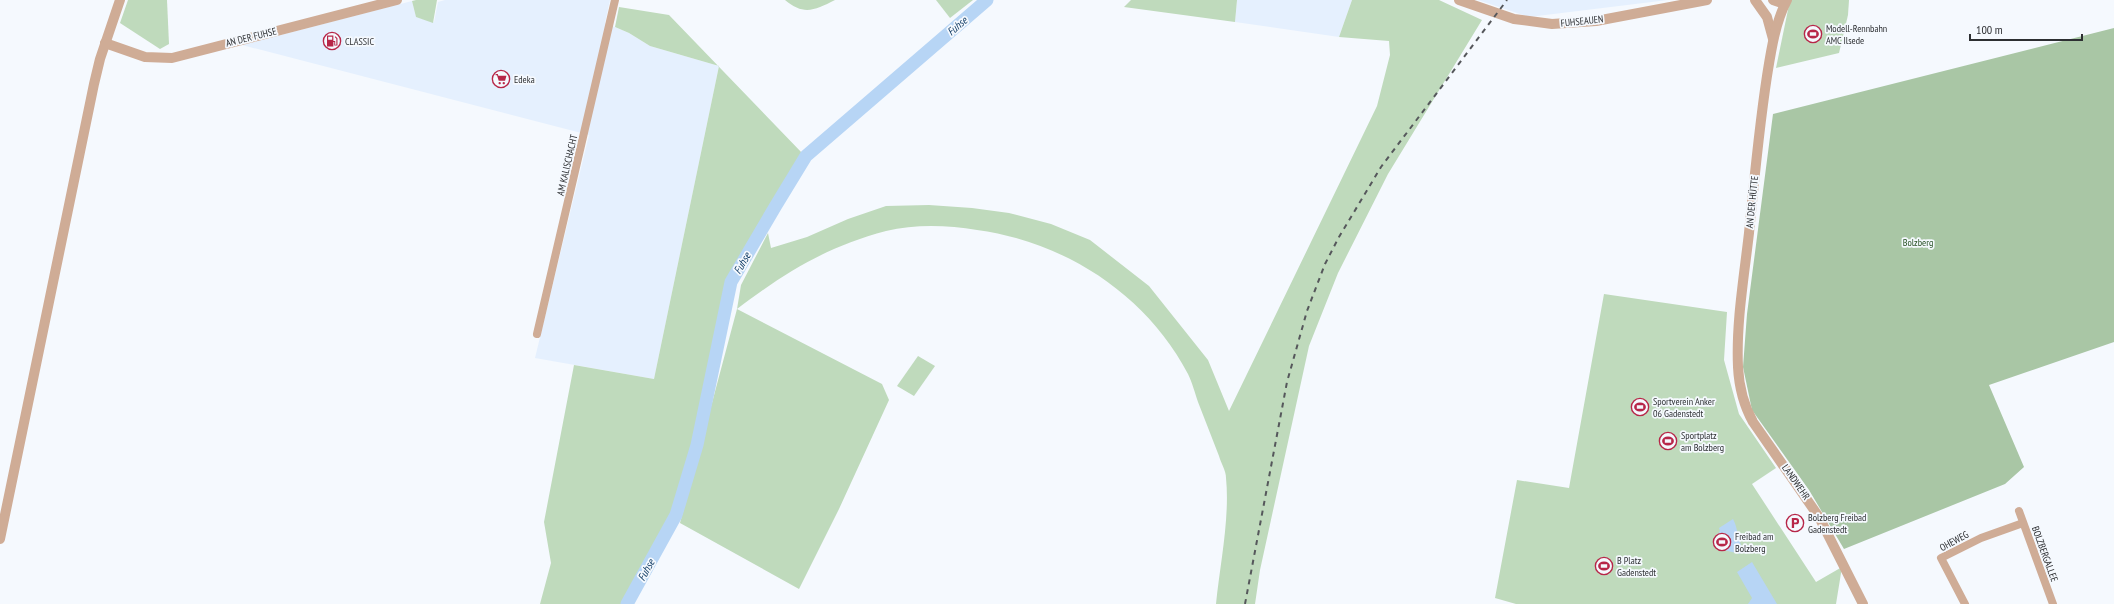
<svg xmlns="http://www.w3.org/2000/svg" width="2114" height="604" font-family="'PT Sans Narrow',sans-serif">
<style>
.built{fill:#e5f0fe}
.green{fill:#bfdabc}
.forest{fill:#a9c6a5}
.water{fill:#b7d5f5}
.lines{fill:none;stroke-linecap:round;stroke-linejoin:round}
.river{stroke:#b7d5f5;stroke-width:13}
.minor{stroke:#cfac96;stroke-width:8}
.tertiary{stroke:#cfac96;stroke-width:10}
.rail{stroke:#55575b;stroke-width:2;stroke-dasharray:5 5;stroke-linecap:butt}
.labels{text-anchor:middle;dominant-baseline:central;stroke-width:3.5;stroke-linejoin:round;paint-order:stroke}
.street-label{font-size:10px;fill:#2d2f32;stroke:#f5f9fe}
.poi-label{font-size:10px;fill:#2d2f32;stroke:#f5f9fe;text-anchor:start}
.park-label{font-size:10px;fill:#295225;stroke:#f5f9fe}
.water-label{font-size:11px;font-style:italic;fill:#123d66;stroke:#f5f9fe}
</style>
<rect width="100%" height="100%" fill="#f5f9fe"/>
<g class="built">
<polygon points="445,0 610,0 605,23 629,33 650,46 719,66 654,379 535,358 589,135 242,45 412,1 416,17 434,22 438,2"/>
<polygon points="1237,0 1352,0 1339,37 1235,22"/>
<polygon points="1478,0 1668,0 1529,17"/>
</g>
<g class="green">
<polygon points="128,0 167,0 169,44 160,49 120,23"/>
<polygon points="416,0 437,0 433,23 416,17 412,1"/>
<path d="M785,0h50c-20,10 -31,16 -50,0z"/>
<polygon points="936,0 973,0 950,18"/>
<polygon points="1131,0 1237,0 1235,22 1124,7"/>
<path d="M1352,0h87l43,20 -94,154 -50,99 -29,73 -49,224 -5,34h-39c4,-40 14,-86 10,-126 0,-7 -5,-15 -7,-22 -7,-18 -14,-36 -21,-54 -3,-9 -6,-20 -10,-28 -42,-80 -123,-132 -211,-144 -30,-5 -62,-6 -91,1 -60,16 -100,41 -149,78l145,75 7,16 -50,109 -40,80 -119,-66 57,-214 4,-24 27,-52 3,15 36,-11 41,-18 38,-13 43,-1 43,3 37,5 42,11 39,16 59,46 59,74 21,51 148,-305 13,-51 -1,-14 -50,-4z"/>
<polygon points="1790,0 1849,0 1848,15 1839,53 1776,68"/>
<polygon points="619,7 669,15 803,154 729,281 694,443 674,508 627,600 623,604 540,604 551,563 544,522 574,365 654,379 719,66 650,46 629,33 615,27"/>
<polygon points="1604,294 1727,312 1724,360 1739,414 1776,468 1752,484 1816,582 1842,567 1836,604 1516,604 1495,598 1517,480 1569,488"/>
<polygon points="918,356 935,366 914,396 897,386"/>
</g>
<polygon class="forest" points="2114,28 2114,342 1989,385 2024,467 2005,484 1844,549 1809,490 1752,410 1743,367 1747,314 1773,114"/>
<g class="water">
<path d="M1733,519c5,9 4,18 9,28l-2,7 -16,-4 -8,-13 4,-6 -1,-3z"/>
<polygon points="1752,562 1777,604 1748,604 1752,598 1737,572"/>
</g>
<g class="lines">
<polyline class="river" points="627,604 676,515 697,445 731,282 775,207 806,156 987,0"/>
<g class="minor">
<polyline points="537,334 615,0"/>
<polyline points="2019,511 2053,604"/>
<polyline points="1965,604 1941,558 1981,538 2023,523"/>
</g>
<g class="tertiary">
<polyline points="1459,0 1514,19 1552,24 1596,21 1707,0"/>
<polyline points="1755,0 1767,17 1773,39"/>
<polyline points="1773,0 1784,4"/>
<path d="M1787,0c-12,23 -16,51 -20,76 -8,52 -13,105 -18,157 -5,44 -13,90 -11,134 1,20 5,37 15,55l66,95 44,87"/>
<polyline points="105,43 145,57 172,58 397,0"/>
<polyline points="0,539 94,84 100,59 120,0"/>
</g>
<polyline class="rail" points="1245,604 1287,382 1307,311 1325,264 1339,237 1381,167 1507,0"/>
</g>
<defs>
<symbol id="stadium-ring" viewBox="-11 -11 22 22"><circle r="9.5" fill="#f5f9fe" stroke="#b72648" stroke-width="1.5"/><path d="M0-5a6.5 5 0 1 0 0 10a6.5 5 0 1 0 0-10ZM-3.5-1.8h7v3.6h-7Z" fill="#b72648"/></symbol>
<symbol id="fuel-ring" viewBox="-11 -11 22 22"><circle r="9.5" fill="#f5f9fe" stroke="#b72648" stroke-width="1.5"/><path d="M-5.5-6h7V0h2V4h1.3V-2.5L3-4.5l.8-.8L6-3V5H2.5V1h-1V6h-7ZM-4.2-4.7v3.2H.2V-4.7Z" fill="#b72648"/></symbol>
<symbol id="supermarket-ring" viewBox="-11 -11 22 22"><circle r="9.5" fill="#f5f9fe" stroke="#b72648" stroke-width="1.5"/><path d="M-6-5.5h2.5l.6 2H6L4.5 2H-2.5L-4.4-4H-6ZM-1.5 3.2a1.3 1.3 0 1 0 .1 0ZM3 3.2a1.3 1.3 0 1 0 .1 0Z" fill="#b72648"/></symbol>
<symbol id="parking-ring" viewBox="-11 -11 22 22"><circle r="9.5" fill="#f5f9fe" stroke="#b72648" stroke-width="1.5"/><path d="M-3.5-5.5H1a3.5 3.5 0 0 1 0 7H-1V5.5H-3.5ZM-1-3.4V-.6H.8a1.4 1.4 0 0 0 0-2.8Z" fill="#b72648"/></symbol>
</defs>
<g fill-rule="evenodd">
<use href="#stadium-ring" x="1803" y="24" width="20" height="20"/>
<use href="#fuel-ring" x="322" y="31" width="20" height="20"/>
<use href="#supermarket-ring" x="491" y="69" width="20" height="20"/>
<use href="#stadium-ring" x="1630" y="397" width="20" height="20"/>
<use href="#stadium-ring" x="1658" y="431" width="20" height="20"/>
<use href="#parking-ring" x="1785" y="513" width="20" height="20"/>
<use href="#stadium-ring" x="1712" y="532" width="20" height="20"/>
<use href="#stadium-ring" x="1594" y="556" width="20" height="20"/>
</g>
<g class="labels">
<g class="street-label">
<text transform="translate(1582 21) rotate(-6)">FUHSEAUEN</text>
<text transform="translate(251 37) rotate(-14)">AN DER FUHSE</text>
<text transform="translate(567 165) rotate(-77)">AM KALISCHACHT</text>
<text transform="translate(1752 202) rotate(-84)">AN DER HÜTTE</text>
<text transform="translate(1796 482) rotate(55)">LANDWEHR</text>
<text transform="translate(1954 541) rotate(-28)">OHEWEG</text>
<text transform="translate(2045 554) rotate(70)">BOLZBERGALLEE</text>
</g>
<g class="poi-label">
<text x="1826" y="28">Modell-Rennbahn<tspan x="1826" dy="12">AMC Ilsede</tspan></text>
<text x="345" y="41">CLASSIC</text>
<text x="514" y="79">Edeka</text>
<text x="1653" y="401">Sportverein Anker<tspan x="1653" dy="12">06 Gadenstedt</tspan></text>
<text x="1681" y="435">Sportplatz<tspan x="1681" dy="12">am Bolzberg</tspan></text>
<text x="1808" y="517">Bolzberg Freibad<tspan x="1808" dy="12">Gadenstedt</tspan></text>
<text x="1735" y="536">Freibad am<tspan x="1735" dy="12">Bolzberg</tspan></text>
<text x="1617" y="560">B Platz<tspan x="1617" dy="12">Gadenstedt</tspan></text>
</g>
<g class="park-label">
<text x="1918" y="242">Bolzberg</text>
</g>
<g class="water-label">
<text transform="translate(957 26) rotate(-41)">Fuhse</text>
<text transform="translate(742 263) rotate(-60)">Fuhse</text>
<text transform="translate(646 570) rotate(-61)">Fuhse</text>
</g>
</g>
<path d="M1970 34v6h112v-6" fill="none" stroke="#2d2f32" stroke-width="2"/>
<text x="1976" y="34" font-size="12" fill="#2d2f32" stroke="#f5f9fe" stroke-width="3" paint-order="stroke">100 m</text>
</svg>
